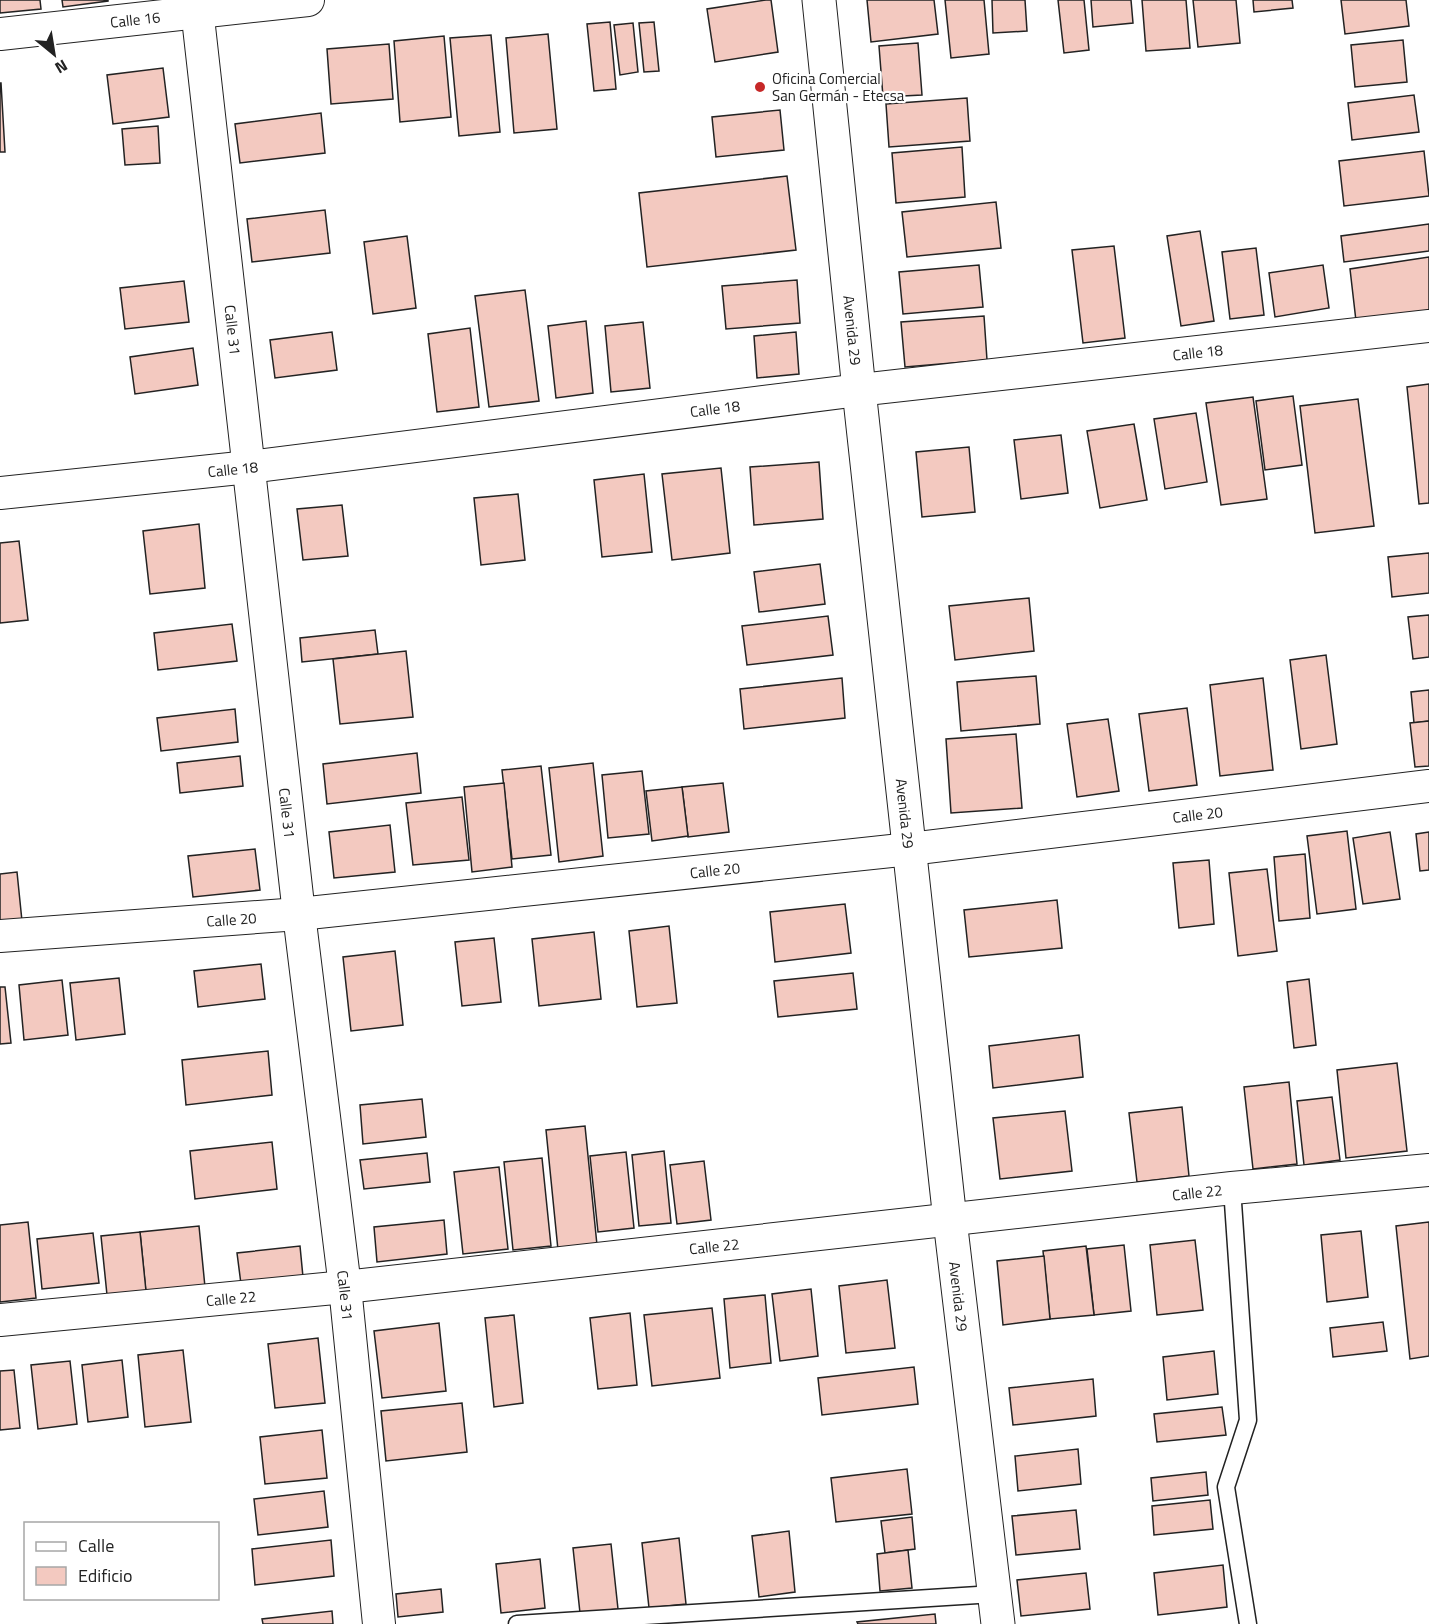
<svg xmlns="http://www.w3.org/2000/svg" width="1429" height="1624" font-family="'Titillium Web',sans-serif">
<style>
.building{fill:#f3c9c0;stroke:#222;stroke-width:1.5}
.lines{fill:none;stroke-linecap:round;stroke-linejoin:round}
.lane-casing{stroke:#222;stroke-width:19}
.street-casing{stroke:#222;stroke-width:34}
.secondary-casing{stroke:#222;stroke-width:35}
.lane{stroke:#fff;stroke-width:16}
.street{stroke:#fff;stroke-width:32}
.secondary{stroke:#fff;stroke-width:33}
.poi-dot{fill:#c62828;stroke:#fff;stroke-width:2}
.labels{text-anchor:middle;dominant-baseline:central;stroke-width:4.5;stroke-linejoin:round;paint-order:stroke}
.street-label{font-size:15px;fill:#222;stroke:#fff}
.poi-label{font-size:15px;fill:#222;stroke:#fff;text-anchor:start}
</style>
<rect width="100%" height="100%" fill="#fff"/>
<g class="building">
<polygon points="0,0 40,0 41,9 0,13"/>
<polygon points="62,0 108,0 108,1 63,7"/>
<polygon points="766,0 771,0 778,52 715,62 707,9"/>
<polygon points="867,0 934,0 938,34 871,42"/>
<polygon points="945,0 984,0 989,54 951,58"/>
<polygon points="992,0 1025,0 1027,31 993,33"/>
<polygon points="1058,0 1084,0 1089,50 1064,53"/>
<polygon points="1091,0 1131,0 1133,23 1093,27"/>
<polygon points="1142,0 1186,0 1190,48 1146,51"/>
<polygon points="1193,0 1236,0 1240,43 1198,47"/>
<polygon points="1253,0 1292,0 1293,8 1254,12"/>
<polygon points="1341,0 1406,0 1409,26 1345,34"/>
<polygon points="610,22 616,89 594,91 587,24"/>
<polygon points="654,22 659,71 644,72 639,23"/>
<polygon points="633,23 638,72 620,75 614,25"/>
<polygon points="548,34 557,129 514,133 506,38"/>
<polygon points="491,35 500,132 459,136 450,38"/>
<polygon points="444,36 451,117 400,122 394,41"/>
<polygon points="1403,40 1407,82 1355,87 1351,45"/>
<polygon points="918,43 922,95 883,97 879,46"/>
<polygon points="389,44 393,99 331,104 327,49"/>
<polygon points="163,68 169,117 113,124 107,75"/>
<polygon points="0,83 1,83 5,152 0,152"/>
<polygon points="1414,95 1419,132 1352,140 1348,103"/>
<polygon points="967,98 970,141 889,147 886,104"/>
<polygon points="780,110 784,150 716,157 712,117"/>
<polygon points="321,113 325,153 240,163 235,124"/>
<polygon points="158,126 160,163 125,165 122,129"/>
<polygon points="962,147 965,197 896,203 892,153"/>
<polygon points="1424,151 1429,196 1344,206 1339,161"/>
<polygon points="787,176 796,250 647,267 639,193"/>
<polygon points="996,202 1001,248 907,257 902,212"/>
<polygon points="325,210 330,253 252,262 247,219"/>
<polygon points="1429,224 1429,251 1344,262 1341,236"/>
<polygon points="1200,231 1214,321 1181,326 1167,236"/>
<polygon points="407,236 416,308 373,314 364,242"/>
<polygon points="1114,246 1125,338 1083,343 1072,250"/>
<polygon points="1256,248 1264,315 1230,319 1222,252"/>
<polygon points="1429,257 1429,311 1356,321 1350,269"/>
<polygon points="979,265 983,307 903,314 899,272"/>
<polygon points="1323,265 1329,308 1275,317 1269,273"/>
<polygon points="797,280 800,323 726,329 722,286"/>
<polygon points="184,281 189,322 125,329 120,288"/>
<polygon points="525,290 539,401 489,407 475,296"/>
<polygon points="984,316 987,360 905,367 901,322"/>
<polygon points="586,321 593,393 556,398 548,326"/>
<polygon points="643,322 650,388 611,392 605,326"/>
<polygon points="470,328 479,407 437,412 428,334"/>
<polygon points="332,332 337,370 275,378 270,340"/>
<polygon points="796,332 799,374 757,378 754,336"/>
<polygon points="193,348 198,385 135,394 130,357"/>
<polygon points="1429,384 1429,503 1419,504 1407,387"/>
<polygon points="1293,396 1302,465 1265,470 1256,401"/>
<polygon points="1253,397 1267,499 1221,505 1206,403"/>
<polygon points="1358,399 1374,526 1315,533 1300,406"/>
<polygon points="1196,413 1207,482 1165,489 1154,419"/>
<polygon points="1134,424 1147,500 1100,508 1087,431"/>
<polygon points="1061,435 1068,493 1021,499 1014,440"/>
<polygon points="969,447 975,512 922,517 916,452"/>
<polygon points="819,462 823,519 754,525 750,467"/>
<polygon points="721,468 730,553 672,560 662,474"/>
<polygon points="644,474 652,552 602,557 594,480"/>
<polygon points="518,494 525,560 481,565 474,498"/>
<polygon points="342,505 348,556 303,560 297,509"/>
<polygon points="199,524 205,588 150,594 143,531"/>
<polygon points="19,541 28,620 0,623 0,543"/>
<polygon points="1429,553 1429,593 1392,597 1388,557"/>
<polygon points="820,564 825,604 759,612 754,572"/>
<polygon points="1029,598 1034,651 955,660 949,606"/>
<polygon points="1429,615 1429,657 1413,659 1408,617"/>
<polygon points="828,616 833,655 747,665 742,626"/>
<polygon points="232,624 237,661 158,670 154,633"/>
<polygon points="375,630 378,654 302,662 300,638"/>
<polygon points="406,651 413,717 340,724 333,659"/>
<polygon points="1326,655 1337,744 1301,749 1290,660"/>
<polygon points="1036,676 1040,724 961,731 957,682"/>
<polygon points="842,678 845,718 744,729 740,689"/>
<polygon points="1263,678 1273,770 1220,776 1210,685"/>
<polygon points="1429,690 1429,721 1414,723 1411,692"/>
<polygon points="1187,708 1197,785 1149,791 1139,714"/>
<polygon points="235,709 238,742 161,751 157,718"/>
<polygon points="1108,719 1119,791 1077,797 1067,724"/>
<polygon points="1429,721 1429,766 1415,767 1410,723"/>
<polygon points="1016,734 1022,808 951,813 946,739"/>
<polygon points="417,753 421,793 327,804 323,764"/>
<polygon points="240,756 243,786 180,793 177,763"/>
<polygon points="593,763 603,856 559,862 549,768"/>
<polygon points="541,766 551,855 512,859 502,770"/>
<polygon points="642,771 649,834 608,838 602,775"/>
<polygon points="504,783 512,867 472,872 464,787"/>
<polygon points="723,783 729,832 688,837 682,787"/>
<polygon points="682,787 688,836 652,841 646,791"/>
<polygon points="462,797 469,860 413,865 406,803"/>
<polygon points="390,825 395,872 334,878 329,832"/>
<polygon points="1347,831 1356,909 1317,914 1307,836"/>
<polygon points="1390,832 1400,899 1363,904 1353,838"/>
<polygon points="1429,832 1429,870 1420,871 1416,834"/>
<polygon points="255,849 260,890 193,897 188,856"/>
<polygon points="1305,854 1310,918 1279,921 1274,857"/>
<polygon points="1209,860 1214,924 1179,928 1173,863"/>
<polygon points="1267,869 1277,951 1238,956 1229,873"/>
<polygon points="17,872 22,921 0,924 0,874"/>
<polygon points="1057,900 1062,948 969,957 964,910"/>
<polygon points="845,904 851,953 775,962 770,912"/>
<polygon points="669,926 677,1003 637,1007 629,931"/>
<polygon points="594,932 601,999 539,1006 532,939"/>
<polygon points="494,938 501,1002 462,1006 455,942"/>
<polygon points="395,951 403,1025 351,1031 343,957"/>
<polygon points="261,964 265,999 198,1007 194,971"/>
<polygon points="853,973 857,1009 778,1017 774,981"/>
<polygon points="119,978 125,1034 76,1040 70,983"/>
<polygon points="1309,979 1316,1045 1294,1048 1287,982"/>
<polygon points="62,980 68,1035 24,1040 19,985"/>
<polygon points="0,987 5,987 11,1043 0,1044"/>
<polygon points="1079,1035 1083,1077 993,1088 989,1046"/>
<polygon points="268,1051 272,1095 186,1105 182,1060"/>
<polygon points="1397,1063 1407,1151 1346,1158 1337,1070"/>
<polygon points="1289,1082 1297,1164 1253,1169 1244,1087"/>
<polygon points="1332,1097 1340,1160 1304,1165 1297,1101"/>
<polygon points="422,1099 426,1137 363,1144 360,1105"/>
<polygon points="1182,1107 1189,1176 1137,1182 1129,1113"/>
<polygon points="1065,1111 1072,1171 1000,1179 993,1118"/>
<polygon points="585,1126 597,1245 558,1250 546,1130"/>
<polygon points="272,1142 277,1189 195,1199 190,1151"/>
<polygon points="664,1151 671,1223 639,1226 632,1155"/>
<polygon points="626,1152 634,1228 598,1232 590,1156"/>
<polygon points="427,1153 430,1182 364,1189 360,1160"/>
<polygon points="542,1158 551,1246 513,1250 504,1162"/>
<polygon points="704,1161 711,1220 677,1224 670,1165"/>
<polygon points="499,1167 508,1249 463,1254 454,1172"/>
<polygon points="444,1220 447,1254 377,1262 374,1227"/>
<polygon points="28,1222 36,1298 0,1302 0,1225"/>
<polygon points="1429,1222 1429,1356 1410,1359 1396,1226"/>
<polygon points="199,1226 205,1287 146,1293 140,1232"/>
<polygon points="1361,1231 1368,1297 1327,1302 1321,1235"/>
<polygon points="140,1232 146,1291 107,1295 101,1236"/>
<polygon points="93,1233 99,1283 42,1289 37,1239"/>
<polygon points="1195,1240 1203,1310 1157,1315 1150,1245"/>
<polygon points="1124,1245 1131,1311 1094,1315 1087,1249"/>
<polygon points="300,1246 303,1277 241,1284 237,1253"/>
<polygon points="1086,1246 1094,1315 1050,1319 1043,1251"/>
<polygon points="1044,1256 1050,1319 1003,1325 997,1261"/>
<polygon points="887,1280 895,1348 846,1353 839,1286"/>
<polygon points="811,1289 818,1356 780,1361 772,1294"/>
<polygon points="765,1295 771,1363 730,1368 724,1299"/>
<polygon points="712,1308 720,1378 652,1386 644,1315"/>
<polygon points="630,1313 637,1385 598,1389 590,1318"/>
<polygon points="514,1315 523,1403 494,1407 485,1318"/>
<polygon points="1383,1322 1387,1351 1333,1357 1330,1328"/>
<polygon points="439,1323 446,1391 382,1398 374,1331"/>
<polygon points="318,1338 325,1403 275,1408 268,1344"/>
<polygon points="183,1350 191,1422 145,1427 138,1355"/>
<polygon points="1214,1351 1218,1394 1167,1400 1163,1357"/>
<polygon points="122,1360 128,1417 88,1422 82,1365"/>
<polygon points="70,1361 77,1424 38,1429 31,1365"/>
<polygon points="914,1367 918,1404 822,1415 818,1378"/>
<polygon points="14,1370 20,1428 0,1430 0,1371"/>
<polygon points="1093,1379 1096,1416 1013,1425 1009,1388"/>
<polygon points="462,1403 467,1452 386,1461 381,1411"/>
<polygon points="1222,1407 1226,1435 1157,1442 1154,1414"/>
<polygon points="322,1430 327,1478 265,1484 260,1437"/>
<polygon points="1078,1449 1081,1484 1018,1491 1015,1456"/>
<polygon points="907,1469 912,1514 836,1522 831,1478"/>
<polygon points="1206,1472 1208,1495 1153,1501 1151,1478"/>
<polygon points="324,1491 328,1527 258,1535 254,1499"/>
<polygon points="1210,1500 1213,1529 1154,1535 1152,1506"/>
<polygon points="1076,1510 1080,1549 1016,1555 1012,1516"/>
<polygon points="912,1517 915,1549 885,1553 881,1521"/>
<polygon points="789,1531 795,1592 759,1597 752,1536"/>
<polygon points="679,1538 686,1604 649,1608 642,1543"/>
<polygon points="331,1540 334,1576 255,1585 252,1549"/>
<polygon points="611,1544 618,1609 580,1613 573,1548"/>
<polygon points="908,1550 912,1588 880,1591 877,1554"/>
<polygon points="540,1559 545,1608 501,1613 496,1564"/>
<polygon points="1223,1565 1227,1607 1158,1615 1154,1573"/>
<polygon points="1086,1573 1090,1609 1021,1616 1017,1580"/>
<polygon points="441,1589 443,1612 398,1617 396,1594"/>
<polygon points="332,1611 333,1624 263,1624 262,1619"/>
<polygon points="935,1614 936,1624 858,1624 857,1622"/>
</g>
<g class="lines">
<defs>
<g id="lane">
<polyline points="1232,1188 1248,1420 1226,1487 1248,1624"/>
<polyline points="517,1624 994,1594"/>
</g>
<g id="street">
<path id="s1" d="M196,0l103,914 46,373 34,337"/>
<path id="s2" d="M0,34l308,-34"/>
<path id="s3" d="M0,493l249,-26 610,-77 570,-64"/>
<path id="s4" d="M0,936l299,-22 611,-65 519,-63"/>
<path id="s5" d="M0,1320l345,-33 887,-99 197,-18"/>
</g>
<g id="secondary">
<path id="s6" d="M819,0l40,390 91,830 48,404"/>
</g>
</defs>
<use href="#lane" class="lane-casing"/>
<use href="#street" class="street-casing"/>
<use href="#secondary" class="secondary-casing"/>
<use href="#lane" class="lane"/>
<use href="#street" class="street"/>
<use href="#secondary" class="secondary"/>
</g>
<circle class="poi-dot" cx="760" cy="87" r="6"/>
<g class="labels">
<g class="street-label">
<text stroke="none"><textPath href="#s2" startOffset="136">Calle 16</textPath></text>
<text stroke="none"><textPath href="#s1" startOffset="332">Calle 31</textPath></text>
<text stroke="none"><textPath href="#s6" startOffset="332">Avenida 29</textPath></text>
<text stroke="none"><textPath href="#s3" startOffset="1206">Calle 18</textPath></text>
<text stroke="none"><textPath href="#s3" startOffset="720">Calle 18</textPath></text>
<text stroke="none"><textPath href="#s3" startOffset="234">Calle 18</textPath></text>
<text stroke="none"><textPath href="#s1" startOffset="818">Calle 31</textPath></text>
<text stroke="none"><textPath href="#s6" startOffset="818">Avenida 29</textPath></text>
<text stroke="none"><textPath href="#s4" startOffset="1204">Calle 20</textPath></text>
<text stroke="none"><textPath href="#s4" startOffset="718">Calle 20</textPath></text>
<text stroke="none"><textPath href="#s4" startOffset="232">Calle 20</textPath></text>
<text stroke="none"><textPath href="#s5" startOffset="1204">Calle 22</textPath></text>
<text stroke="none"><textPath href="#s5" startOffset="718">Calle 22</textPath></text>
<text stroke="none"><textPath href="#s1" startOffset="1304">Calle 31</textPath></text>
<text stroke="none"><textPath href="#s6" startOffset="1304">Avenida 29</textPath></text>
<text stroke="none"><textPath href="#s5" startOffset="232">Calle 22</textPath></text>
</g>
<g class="poi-label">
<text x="772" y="78">Oficina Comercial<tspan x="772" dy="17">San Germán - Etecsa</tspan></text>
</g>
</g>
<rect x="24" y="1522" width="195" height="78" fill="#ffffff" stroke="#a7a7a7" stroke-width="1.5"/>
<rect x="36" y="1542" width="30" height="9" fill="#ffffff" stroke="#a7a7a7" stroke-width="1.5"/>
<text x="78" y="1552" font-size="18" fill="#222222">Calle</text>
<rect x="36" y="1567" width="30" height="18" fill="#f3c9c0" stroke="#a7a7a7" stroke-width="1.5"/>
<text x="78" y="1582" font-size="18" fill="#222222">Edificio</text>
<g transform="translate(54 54) rotate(150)" stroke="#ffffff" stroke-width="4.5" paint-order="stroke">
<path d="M0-4.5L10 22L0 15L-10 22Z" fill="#222222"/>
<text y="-9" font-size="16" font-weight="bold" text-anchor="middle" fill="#222222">N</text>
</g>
</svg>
